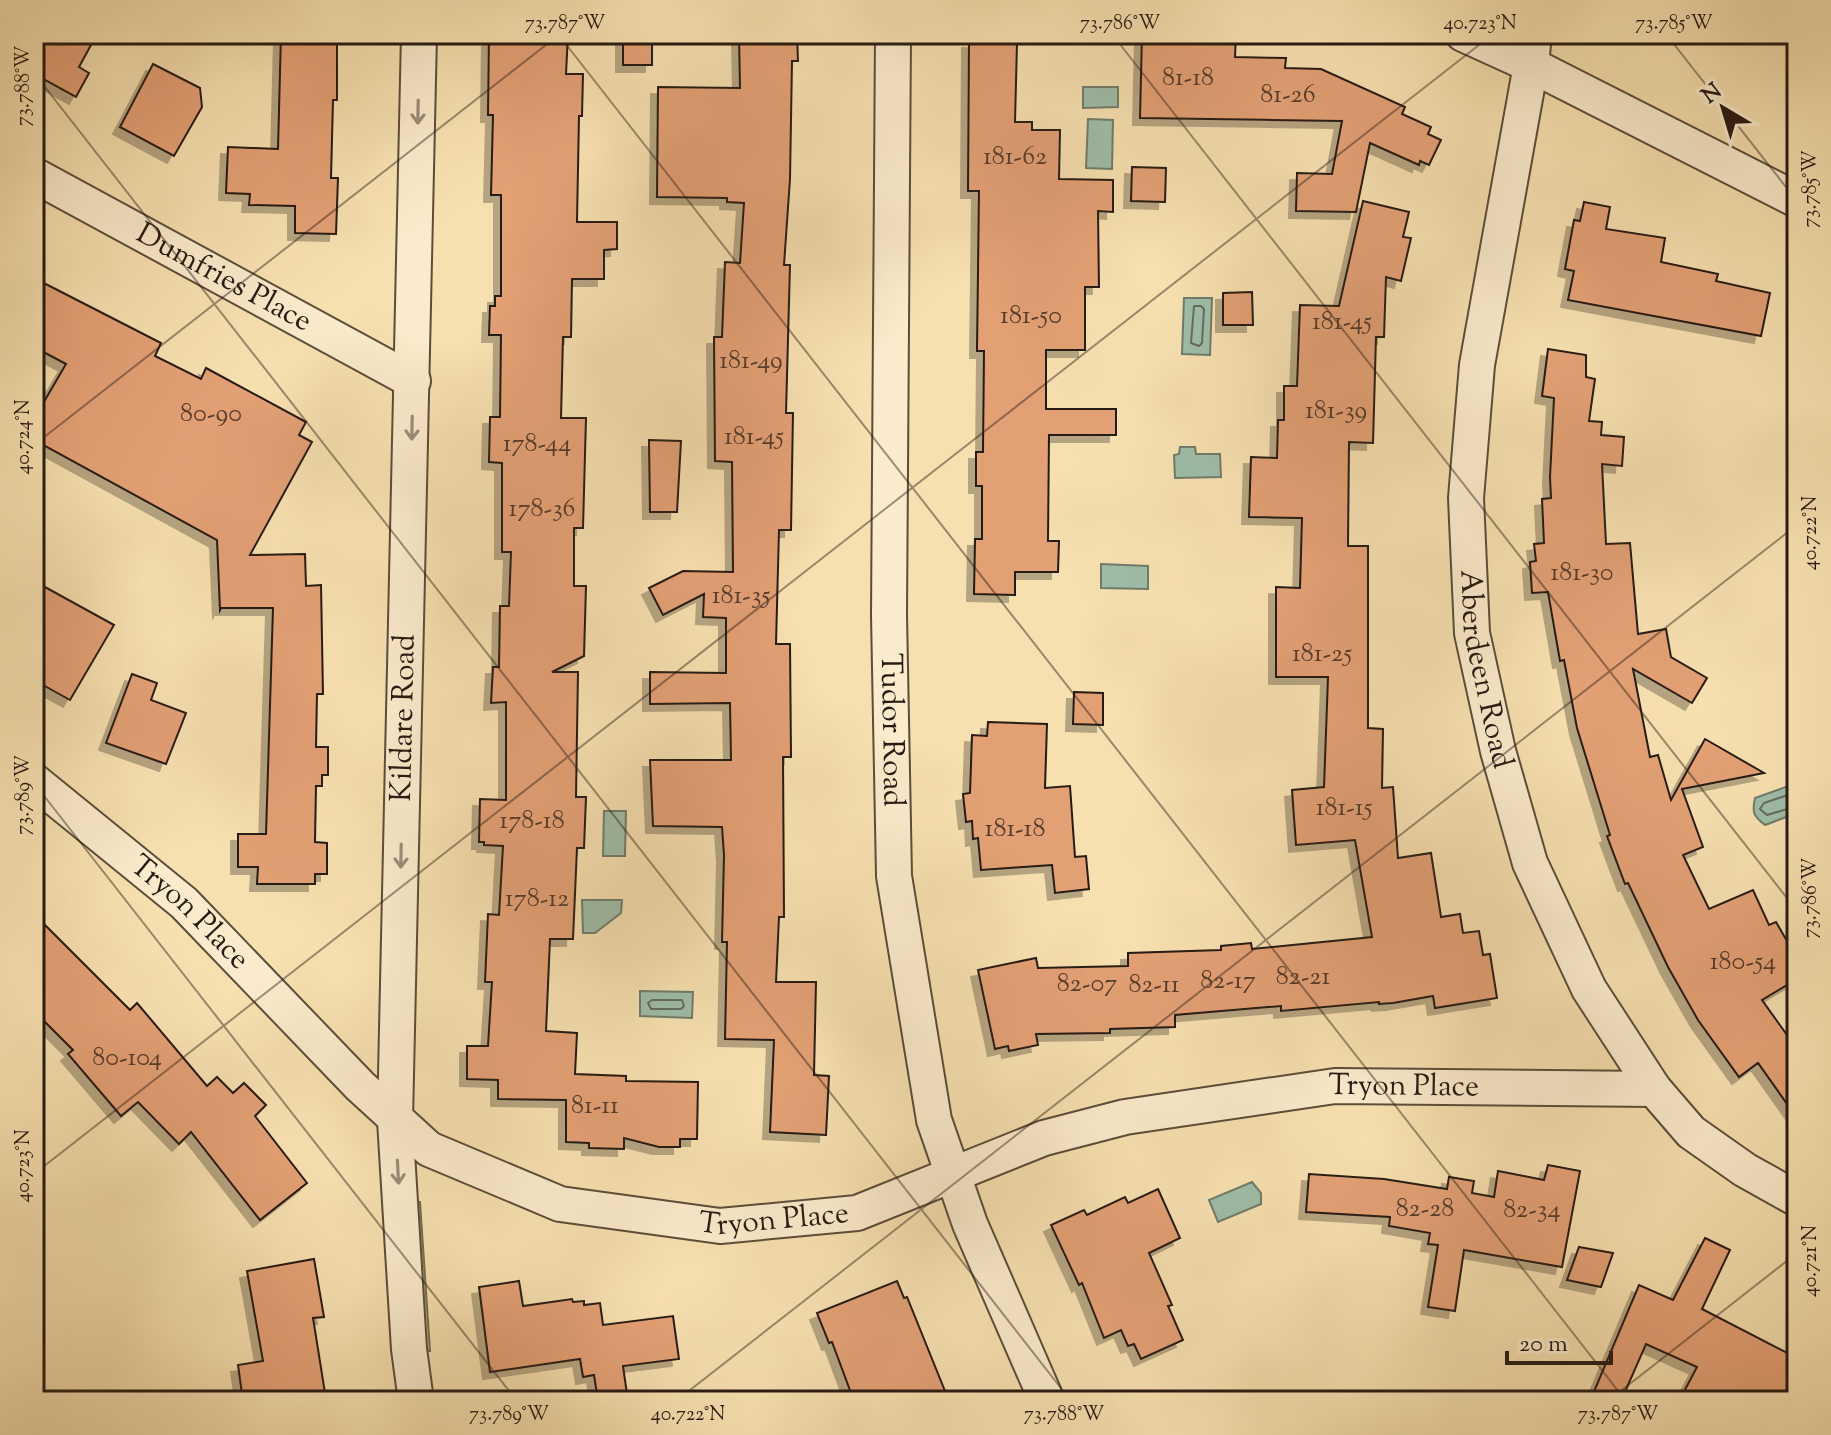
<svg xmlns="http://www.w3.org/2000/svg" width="1831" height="1435" font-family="'Sorts Mill Goudy',serif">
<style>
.green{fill:#bec28a;stroke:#736e4e;stroke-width:2}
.water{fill:#9ebda8;stroke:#6f7c6c;stroke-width:2}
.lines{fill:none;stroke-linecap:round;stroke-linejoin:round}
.shore{stroke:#636c5e;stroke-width:2}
.building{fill:#e3a074;stroke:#281a13;stroke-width:2;filter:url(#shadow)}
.minor-casing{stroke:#5c4c3a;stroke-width:38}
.minor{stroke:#faebcc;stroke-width:34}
.oneway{stroke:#9c8d79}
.ticks{fill:none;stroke:#281a13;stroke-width:2;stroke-opacity:0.45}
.labels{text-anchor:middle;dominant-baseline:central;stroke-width:7;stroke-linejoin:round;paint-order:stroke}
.number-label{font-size:26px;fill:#573c2b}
.street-label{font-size:30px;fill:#281a13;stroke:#faebcc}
.neatline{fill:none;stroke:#281a13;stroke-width:3}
.ticks-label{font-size:20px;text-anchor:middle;fill:#281a13}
</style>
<defs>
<filter id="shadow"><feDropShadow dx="-7" dy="7" stdDeviation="0" flood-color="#0004"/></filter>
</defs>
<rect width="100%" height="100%" fill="#f7e0b0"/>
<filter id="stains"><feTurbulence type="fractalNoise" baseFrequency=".0025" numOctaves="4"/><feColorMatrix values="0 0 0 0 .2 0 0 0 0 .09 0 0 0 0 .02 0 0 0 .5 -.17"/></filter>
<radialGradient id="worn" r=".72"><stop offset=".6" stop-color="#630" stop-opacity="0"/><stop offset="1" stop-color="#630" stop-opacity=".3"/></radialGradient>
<polygon class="green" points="416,1202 420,1202 430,1351 426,1351"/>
<g class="water">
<polygon points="1083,87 1118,87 1118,107 1083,108"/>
<polygon points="1088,119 1113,120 1112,169 1086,168"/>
<polygon points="1184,298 1212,298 1210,355 1182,354"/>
<polygon points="1180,447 1195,447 1196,454 1220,454 1221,477 1175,478 1174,455 1179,454"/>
<polygon points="1101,564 1148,566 1148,589 1101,588"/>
<path d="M1797,783v30l-32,12c-12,-9 -13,-13 -10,-27z"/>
<polygon points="604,811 626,811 625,856 603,856"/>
<polygon points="622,900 621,913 595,933 583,933 582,900"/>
<polygon points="640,991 693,992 692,1018 640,1016"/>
<polygon points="1252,1182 1261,1193 1261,1204 1218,1222 1209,1200"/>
</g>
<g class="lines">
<g class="shore">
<polygon points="1194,306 1201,306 1204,309 1202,343 1199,346 1191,343"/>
<polyline points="1797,792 1764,803 1760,809 1767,815 1797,806"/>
<polygon points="652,1000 682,1000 684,1006 681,1009 651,1009 648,1003"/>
</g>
</g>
<g class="building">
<polygon points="44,34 97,34 79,67 89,73 76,97 34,74 34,53"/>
<polygon points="281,34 337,34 337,100 333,100 331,178 338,178 336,234 295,233 295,206 249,205 250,194 226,193 228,147 278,149"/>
<polygon points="489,34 568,34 566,74 583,74 582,116 579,116 577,222 617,222 617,249 604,250 604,279 572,279 571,337 563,337 561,418 586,418 583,528 574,528 574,586 586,586 584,656 552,672 578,672 576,797 586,797 584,848 577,848 573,939 550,939 546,1031 577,1033 575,1074 626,1076 626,1081 698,1082 697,1139 680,1139 680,1147 659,1147 624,1138 624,1149 589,1148 589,1143 566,1142 566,1100 498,1099 498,1080 467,1079 467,1046 488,1046 492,982 485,982 488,914 499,915 503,846 484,845 484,842 479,842 480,799 506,800 506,702 491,703 493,667 499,667 500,606 509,606 511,552 502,552 502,463 489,462 490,417 500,417 501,335 489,335 490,306 495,306 495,296 501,296 501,195 491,195 493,115 488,115"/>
<polygon points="739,34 797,34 798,61 792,61 790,179 784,265 790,265 786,413 793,413 791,530 779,530 776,644 790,644 791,757 783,757 784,917 779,917 776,982 816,982 814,1075 829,1076 826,1135 770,1132 774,1040 725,1039 727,942 722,942 724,855 722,827 653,826 650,760 731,760 730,703 650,704 650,672 726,673 726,618 703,617 704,594 663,615 649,588 683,571 733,572 732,462 715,461 714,337 722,337 725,262 740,263 744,203 727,202 727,198 657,197 658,87 740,88"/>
<polygon points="1142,34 1236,34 1235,57 1286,58 1285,68 1321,69 1405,107 1402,114 1431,127 1428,134 1441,140 1429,165 1420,161 1419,165 1370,143 1356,212 1296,211 1297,173 1332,174 1342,121 1140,118"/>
<rect x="623" y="36" width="29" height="29"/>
<polygon points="969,41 1017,43 1015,122 1032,122 1032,130 1060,130 1059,179 1113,180 1113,212 1098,211 1099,287 1085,287 1085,350 1046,350 1046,409 1116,409 1116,435 1049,435 1048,541 1059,541 1058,572 1015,572 1015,595 974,594 975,539 982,539 982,486 976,486 976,452 983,452 984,351 977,351 979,191 968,191"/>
<polygon points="153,64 200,88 202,107 174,156 120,127"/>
<polygon points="1132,167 1166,168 1165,202 1131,201"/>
<polygon points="1363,201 1409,212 1403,237 1411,238 1401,281 1386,277 1384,337 1376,337 1373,443 1349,442 1348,546 1368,546 1368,728 1383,729 1382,788 1393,787 1398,858 1431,853 1441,917 1460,914 1463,933 1479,931 1483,955 1490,954 1497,998 1435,1008 1433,996 1393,1003 1379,1004 1379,1002 1281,1011 1281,1006 1175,1015 1175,1027 1110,1029 1110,1033 1036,1034 1038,1045 1009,1051 1008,1046 995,1049 978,970 1036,958 1038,968 1128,966 1128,953 1221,950 1221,946 1251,943 1252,949 1372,937 1355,840 1296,845 1292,790 1324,787 1328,677 1276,677 1276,587 1300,588 1302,518 1249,517 1251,457 1277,458 1278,420 1284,420 1284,386 1297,386 1300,305 1339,306"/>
<polygon points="1584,202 1610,207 1606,229 1665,238 1661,262 1718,274 1716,281 1770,293 1761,336 1568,300 1574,271 1565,269 1574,220 1580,221"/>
<polygon points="34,278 161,343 155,356 201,379 206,368 306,422 299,435 312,442 250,555 305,554 306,586 321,585 323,694 317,694 316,747 328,747 328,775 322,775 322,786 316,786 315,842 327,843 327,874 315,874 315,884 257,884 258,867 238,867 238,834 266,834 273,608 221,608 220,610 217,540 34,440 34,419 66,364 34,347"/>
<polygon points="1252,292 1253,325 1223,325 1223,293"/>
<polygon points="1548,349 1586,355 1586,377 1595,379 1589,421 1602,422 1601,435 1624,437 1622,466 1602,464 1606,544 1630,543 1638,634 1666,629 1671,657 1707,678 1692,703 1633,669 1650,757 1658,755 1671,800 1705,739 1764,773 1682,789 1703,847 1683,855 1709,909 1753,890 1769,925 1776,922 1797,958 1797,979 1762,1000 1797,1049 1797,1118 1758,1063 1739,1077 1698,1020 1668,967 1628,883 1625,884 1607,836 1610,835 1577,728 1564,660 1560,661 1548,592 1532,593 1530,562 1536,561 1534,544 1544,543 1542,499 1551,498 1550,477 1554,398 1542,396"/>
<polygon points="649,440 681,441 677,512 650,512"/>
<polygon points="34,581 114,625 70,700 34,680"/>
<polygon points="132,674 157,683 151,700 186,713 166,764 106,743"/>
<polygon points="1074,692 1103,693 1103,725 1073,724"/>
<polygon points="988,722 1047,724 1045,788 1070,786 1075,857 1086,856 1089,889 1055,893 1052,865 981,870 978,838 973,839 972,821 966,822 963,794 970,793 972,735 987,736"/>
<polygon points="34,914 130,1010 137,1003 207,1086 217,1077 233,1093 244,1083 266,1105 255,1116 307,1183 260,1220 191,1132 179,1144 138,1102 121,1116 68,1054 73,1050 34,1011"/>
<polygon points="1548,1165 1580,1171 1562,1267 1464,1250 1455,1311 1428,1307 1438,1245 1428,1244 1430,1233 1389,1226 1390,1217 1306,1212 1309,1174 1384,1179 1447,1189 1449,1177 1474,1181 1472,1193 1494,1197 1498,1171 1544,1180"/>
<polygon points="1158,1189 1180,1238 1149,1253 1172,1305 1168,1306 1183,1340 1141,1359 1134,1344 1128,1346 1121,1330 1104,1338 1082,1283 1079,1285 1051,1225 1084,1210 1087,1215 1125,1197 1128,1203"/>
<polygon points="1705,1238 1730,1250 1702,1309 1797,1358 1797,1401 1679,1401 1697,1367 1646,1344 1621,1401 1590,1401 1639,1285 1673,1300"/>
<polygon points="1579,1247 1613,1253 1601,1287 1567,1280"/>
<polygon points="314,1259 324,1317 313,1318 325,1393 280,1401 243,1401 238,1365 263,1361 247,1271"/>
<polygon points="519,1281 523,1306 572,1299 573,1302 584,1301 584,1305 600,1303 603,1325 673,1316 679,1359 623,1366 628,1401 598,1401 594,1375 583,1377 580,1359 490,1372 479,1287"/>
<polygon points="897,1281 904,1298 907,1297 949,1401 854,1401 832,1342 829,1343 817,1313"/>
</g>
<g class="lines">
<defs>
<g id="minor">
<path id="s1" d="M893,34l-4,581 5,261 40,244 36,104 77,177"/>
<polyline points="1463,34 1531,65 1797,200"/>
<path id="s2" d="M1534,34l-3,31 -54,300 -11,133 6,135 26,118 32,112 59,126 65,100 37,43 54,38 52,29"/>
<path id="s3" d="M34,175l379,206"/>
<path id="s4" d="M34,781l150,122 176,183 69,63 131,55 160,22 137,-13 187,-75 81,-21 210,-31 319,3"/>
<path id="s5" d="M416,1401l-7,-52 -14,-229 24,-1086"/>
</g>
</defs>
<use href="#minor" class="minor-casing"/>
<use href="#minor" class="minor"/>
</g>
<defs><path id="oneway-shaft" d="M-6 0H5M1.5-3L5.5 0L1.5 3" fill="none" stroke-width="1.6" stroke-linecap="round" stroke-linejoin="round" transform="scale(2)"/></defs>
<g class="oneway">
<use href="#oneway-shaft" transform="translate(418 112) rotate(91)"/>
<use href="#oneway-shaft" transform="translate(412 428) rotate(91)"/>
<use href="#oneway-shaft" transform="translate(401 856) rotate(91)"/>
<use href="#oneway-shaft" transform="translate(398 1172) rotate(87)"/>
</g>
<path class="ticks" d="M558,34l1068,1367M1112,34l685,877M1666,34l131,167M34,73l1037,1328M34,445l526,-411M34,783l483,618M34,1174l1459,-1140M676,1401l1121,-876M1608,1401l189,-148"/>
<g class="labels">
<g class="number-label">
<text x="1188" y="78">81-18</text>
<text x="1288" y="95">81-26</text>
<text x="1015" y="157">181-62</text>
<text x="1031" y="316">181-50</text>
<text x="1342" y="322">181-45</text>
<text x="751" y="361">181-49</text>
<text x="1336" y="411">181-39</text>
<text x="211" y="414">80-90</text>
<text x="754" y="437">181-45</text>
<text x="537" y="444">178-44</text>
<text x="542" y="509">178-36</text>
<text x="1582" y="573">181-30</text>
<text x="741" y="596">181-35</text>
<text x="1322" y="654">181-25</text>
<text x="1344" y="808">181-15</text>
<text x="532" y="821">178-18</text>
<text x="1015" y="829">181-18</text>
<text x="537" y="899">178-12</text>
<text x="1743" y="962">180-54</text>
<text x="1303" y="977">82-21</text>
<text x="1228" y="981">82-17</text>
<text x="1087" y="984">82-07</text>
<text x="1154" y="985">82-11</text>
<text x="127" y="1058">80-104</text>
<text x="595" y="1106">81-11</text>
<text x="1425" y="1209">82-28</text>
<text x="1532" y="1210">82-34</text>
</g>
<g class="street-label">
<text stroke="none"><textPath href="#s3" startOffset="216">Dumfries Place</textPath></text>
<text stroke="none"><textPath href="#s2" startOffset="642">Aberdeen Road</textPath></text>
<text stroke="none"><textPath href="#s5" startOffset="684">Kildare Road</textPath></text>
<text stroke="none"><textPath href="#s1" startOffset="696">Tudor Road</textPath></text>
<text stroke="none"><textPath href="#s4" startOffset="204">Tryon Place</textPath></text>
<text stroke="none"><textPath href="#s4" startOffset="1548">Tryon Place</textPath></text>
<text stroke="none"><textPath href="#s4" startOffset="898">Tryon Place</textPath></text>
</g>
</g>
<rect width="1831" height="1435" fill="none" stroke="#f7e0b0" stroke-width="88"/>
<g transform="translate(1723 108) rotate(322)" stroke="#faebcc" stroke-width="6" paint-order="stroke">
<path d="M0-6L14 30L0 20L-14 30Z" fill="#281a13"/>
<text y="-12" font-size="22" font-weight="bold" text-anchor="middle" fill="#281a13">N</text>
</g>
<path d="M1507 1351v12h104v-12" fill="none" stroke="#281a13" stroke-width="4"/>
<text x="1519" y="1351" font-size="24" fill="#281a13" stroke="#faebcc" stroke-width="6" paint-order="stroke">20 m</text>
<rect x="44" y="44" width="1743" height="1347" class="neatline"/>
<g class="ticks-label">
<text x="565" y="29">73.787°W</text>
<text x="1120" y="29">73.786°W</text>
<text x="1480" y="29">40.723°N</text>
<text x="1674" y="29">73.785°W</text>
<text transform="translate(22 86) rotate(-90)" y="7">73.788°W</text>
<text transform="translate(1809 189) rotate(-90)" y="7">73.785°W</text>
<text transform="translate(22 437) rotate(-90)" y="7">40.724°N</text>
<text transform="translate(1809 533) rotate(-90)" y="7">40.722°N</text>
<text transform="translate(22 795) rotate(-90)" y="7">73.789°W</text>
<text transform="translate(1809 898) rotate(-90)" y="7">73.786°W</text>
<text transform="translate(22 1166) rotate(-90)" y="7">40.723°N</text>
<text transform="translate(1809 1261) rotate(-90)" y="7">40.721°N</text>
<text x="509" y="1420">73.789°W</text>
<text x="688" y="1420">40.722°N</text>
<text x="1064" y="1420">73.788°W</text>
<text x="1618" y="1420">73.787°W</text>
</g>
<rect width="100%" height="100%" filter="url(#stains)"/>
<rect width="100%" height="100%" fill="url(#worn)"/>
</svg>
